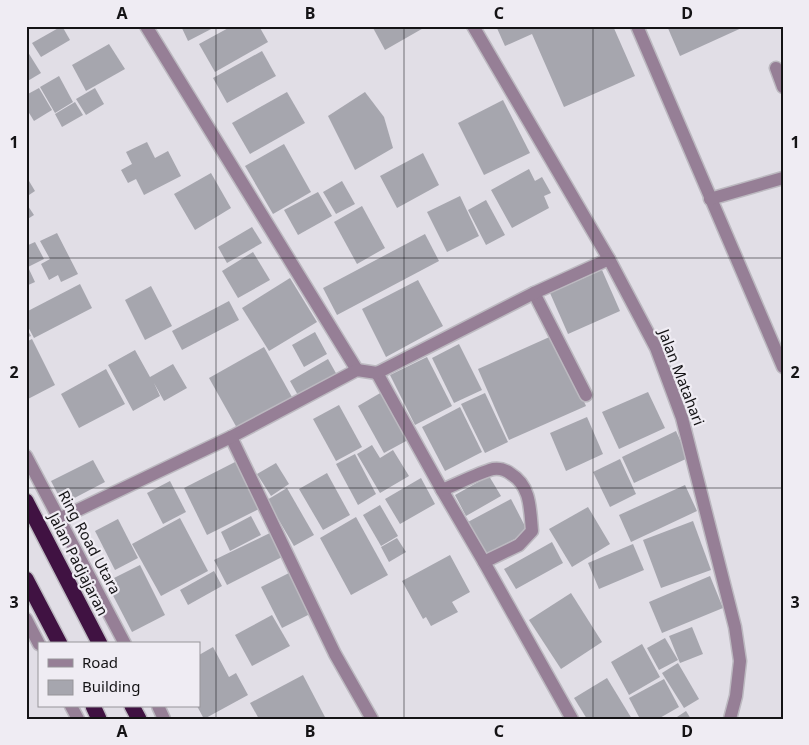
<svg xmlns="http://www.w3.org/2000/svg" width="809" height="745" font-family="'Noto Sans',sans-serif">
<style>
.building{fill:#a6a6ae}
.lines{fill:none;stroke-linecap:round;stroke-linejoin:round}
.minor-casing{stroke:#bcb9c0;stroke-width:15}
.highway-casing{stroke:#bcb9c0;stroke-width:18}
.minor{stroke:#967f96;stroke-width:12}
.highway{stroke:#401242;stroke-width:15}
.grid{fill:none;stroke:#141315;stroke-width:1;stroke-opacity:0.55}
.labels{text-anchor:middle;dominant-baseline:central;stroke-width:4.5;stroke-linejoin:round;paint-order:stroke}
.street-label{font-size:15px;fill:#141315;stroke:#efecf3}
.neatline{fill:none;stroke:#141315;stroke-width:2}
.grid-label{font-size:16px;text-anchor:middle;font-weight:bold;fill:#141315}
</style>
<rect width="100%" height="100%" fill="#e1dee6"/>
<g class="building">
<polygon points="62,26 70,40 41,57 32,43"/>
<polygon points="181,26 217,26 188,41"/>
<polygon points="232,26 259,26 268,42 215,72 199,44"/>
<polygon points="372,26 427,26 385,50"/>
<polygon points="496,26 613,26 635,76 564,107 532,34 505,46"/>
<polygon points="667,26 746,26 680,56"/>
<polygon points="109,44 125,69 86,91 72,65"/>
<polygon points="26,49 41,73 26,82"/>
<polygon points="262,51 276,76 227,103 213,78"/>
<polygon points="59,76 73,102 55,113 40,87"/>
<polygon points="39,88 52,110 34,121 26,108 26,95"/>
<polygon points="95,88 104,104 86,115 76,99"/>
<polygon points="287,92 305,123 250,154 232,123"/>
<polygon points="365,92 384,117 393,148 355,170 328,116"/>
<polygon points="503,100 530,153 484,175 458,123"/>
<polygon points="75,102 83,115 62,127 55,114"/>
<polygon points="147,142 155,158 168,151 181,176 144,195 136,179 128,183 121,170 132,164 126,152"/>
<polygon points="284,144 311,192 273,214 245,166"/>
<polygon points="423,153 439,185 397,208 380,176"/>
<polygon points="529,169 535,181 542,177 551,193 544,196 549,208 512,228 491,190"/>
<polygon points="211,173 231,208 195,230 174,194"/>
<polygon points="26,176 35,191 26,197"/>
<polygon points="342,181 355,204 336,214 323,192"/>
<polygon points="318,192 332,216 298,235 284,210"/>
<polygon points="460,196 479,236 447,252 427,212"/>
<polygon points="486,200 505,235 486,245 468,210"/>
<polygon points="26,203 34,215 26,220"/>
<polygon points="362,206 385,248 357,264 334,222"/>
<polygon points="252,227 262,243 227,263 218,247"/>
<polygon points="57,233 78,274 61,282 58,275 49,280 41,264 50,259 40,241"/>
<polygon points="425,234 439,261 337,315 323,288"/>
<polygon points="35,242 44,259 28,267 35,282 26,286 26,246"/>
<polygon points="253,252 270,280 238,298 222,271"/>
<polygon points="602,270 620,311 568,334 550,293"/>
<polygon points="290,278 317,322 269,351 242,308"/>
<polygon points="418,280 443,326 386,357 362,309"/>
<polygon points="80,284 92,308 34,338 26,323 26,312"/>
<polygon points="151,286 172,326 145,340 125,300"/>
<polygon points="229,301 239,320 182,350 172,331"/>
<polygon points="26,327 31,336 26,338"/>
<polygon points="315,332 327,354 304,367 292,345"/>
<polygon points="554,335 586,406 509,440 478,369"/>
<polygon points="32,339 55,385 26,400 26,342"/>
<polygon points="459,344 482,390 454,403 432,358"/>
<polygon points="264,347 292,397 237,428 209,378"/>
<polygon points="135,350 150,377 173,364 187,388 164,401 154,383 160,396 133,411 108,365"/>
<polygon points="427,357 452,406 415,425 390,375"/>
<polygon points="328,359 337,375 299,397 290,381"/>
<polygon points="106,369 125,404 79,428 61,394"/>
<polygon points="382,392 408,440 384,453 358,406"/>
<polygon points="648,392 665,428 619,449 602,412"/>
<polygon points="485,393 508,442 485,453 461,404"/>
<polygon points="339,405 362,447 336,461 313,419"/>
<polygon points="460,407 482,452 445,471 422,427"/>
<polygon points="587,417 603,454 566,471 550,433"/>
<polygon points="676,431 688,458 634,483 622,457"/>
<polygon points="372,445 380,458 393,450 409,476 380,493 357,454"/>
<polygon points="355,454 376,494 358,505 336,464"/>
<polygon points="620,459 636,494 610,507 593,472"/>
<polygon points="93,460 105,482 63,504 51,481"/>
<polygon points="237,461 261,508 207,535 184,488"/>
<polygon points="276,463 289,484 271,496 257,474"/>
<polygon points="327,473 350,515 323,530 299,489"/>
<polygon points="489,476 501,496 466,516 455,495"/>
<polygon points="421,478 435,504 400,524 385,499"/>
<polygon points="170,481 186,512 163,524 147,493"/>
<polygon points="685,485 697,511 631,542 619,515"/>
<polygon points="287,488 314,535 294,546 267,500"/>
<polygon points="511,499 528,532 483,556 466,523"/>
<polygon points="380,505 398,536 381,546 363,515"/>
<polygon points="588,507 610,544 572,567 549,529"/>
<polygon points="251,516 261,535 230,551 221,532"/>
<polygon points="356,517 388,575 351,595 320,538"/>
<polygon points="180,518 208,571 161,596 132,544"/>
<polygon points="118,519 138,558 115,570 95,531"/>
<polygon points="693,521 711,570 661,588 643,540"/>
<polygon points="272,532 284,556 227,585 214,560"/>
<polygon points="397,538 406,552 389,562 381,547"/>
<polygon points="552,542 563,563 516,589 504,569"/>
<polygon points="633,544 644,570 599,589 588,563"/>
<polygon points="450,555 470,592 452,602 458,612 431,626 426,617 423,619 402,581"/>
<polygon points="140,565 165,615 132,632 106,582"/>
<polygon points="214,571 222,586 188,605 180,590"/>
<polygon points="289,573 310,614 282,628 261,587"/>
<polygon points="710,576 723,608 662,633 649,602"/>
<polygon points="571,593 602,642 561,669 529,620"/>
<polygon points="272,615 290,646 252,666 235,635"/>
<polygon points="692,627 703,654 680,663 669,636"/>
<polygon points="665,638 678,660 659,670 647,648"/>
<polygon points="642,644 660,677 629,695 611,662"/>
<polygon points="213,647 229,677 236,673 248,695 204,719 197,706 199,706 199,655"/>
<polygon points="678,663 699,699 684,708 662,673"/>
<polygon points="303,675 326,719 259,719 250,703"/>
<polygon points="607,678 632,719 587,719 574,698"/>
<polygon points="664,679 679,707 658,719 640,719 629,698"/>
<polygon points="686,711 691,719 674,719"/>
</g>
<g class="lines">
<defs>
<g id="minor">
<polyline points="146,26 357,370"/>
<polyline points="473,26 609,259 656,348 682,418 735,627 740,661 736,696 730,719"/>
<polyline points="637,26 783,367"/>
<polyline points="776,68 783,87"/>
<polyline points="710,199 783,178"/>
<polyline points="534,293 586,395"/>
<polyline points="377,373 442,490 484,562 572,719"/>
<polyline points="231,437 335,654 372,719"/>
<polyline points="26,456 125,644"/>
<path d="M442,490c15,-6 36,-17 51,-21 6,-1 13,1 18,5 20,12 19,36 21,57l-13,14 -35,17"/>
<polyline points="59,519 231,437 357,370 377,373 534,293 609,259"/>
<polyline points="26,619 39,644"/>
<polyline points="71,706 78,719"/>
<polyline points="158,706 164,719"/>
</g>
<g id="highway">
<polyline points="26,501 100,644"/>
<polyline points="26,579 60,644"/>
<polyline points="93,706 99,719"/>
<polyline points="132,706 139,719"/>
</g>
</defs>
<use href="#minor" class="minor-casing"/>
<use href="#highway" class="highway-casing"/>
<use href="#minor" class="minor"/>
<use href="#highway" class="highway"/>
</g>
<path class="grid" d="M216,26v693M404,26v693M593,26v693M26,258h757M26,488h757"/>
<g class="labels">
<g class="street-label">
<text transform="translate(682 377) rotate(69)">Jalan Matahari</text>
<text transform="translate(90 542) rotate(62)">Ring Road Utara</text>
<text transform="translate(79 564) rotate(63)">Jalan Padjajaran</text>
</g>
</g>
<rect width="809" height="745" fill="none" stroke="#efecf3" stroke-width="55"/>
<rect x="38" y="642" width="162" height="65" fill="#efecf3" stroke="#97959a"/>
<rect x="48" y="659" width="25" height="8" fill="#967f96" stroke="#97959a"/>
<text x="82" y="668" font-size="15" fill="#141315">Road</text>
<rect x="48" y="680" width="25" height="15" fill="#a6a6ae" stroke="#97959a"/>
<text x="82" y="692" font-size="15" fill="#141315">Building</text>
<rect x="28" y="28" width="754" height="690" class="neatline"/>
<g class="grid-label">
<text x="122" y="19">A</text>
<text x="310" y="19">B</text>
<text x="499" y="19">C</text>
<text x="687" y="19">D</text>
<text x="14" y="148">1</text>
<text x="795" y="148">1</text>
<text x="14" y="378">2</text>
<text x="795" y="378">2</text>
<text x="14" y="608">3</text>
<text x="795" y="608">3</text>
<text x="122" y="737">A</text>
<text x="310" y="737">B</text>
<text x="499" y="737">C</text>
<text x="687" y="737">D</text>
</g>
</svg>
